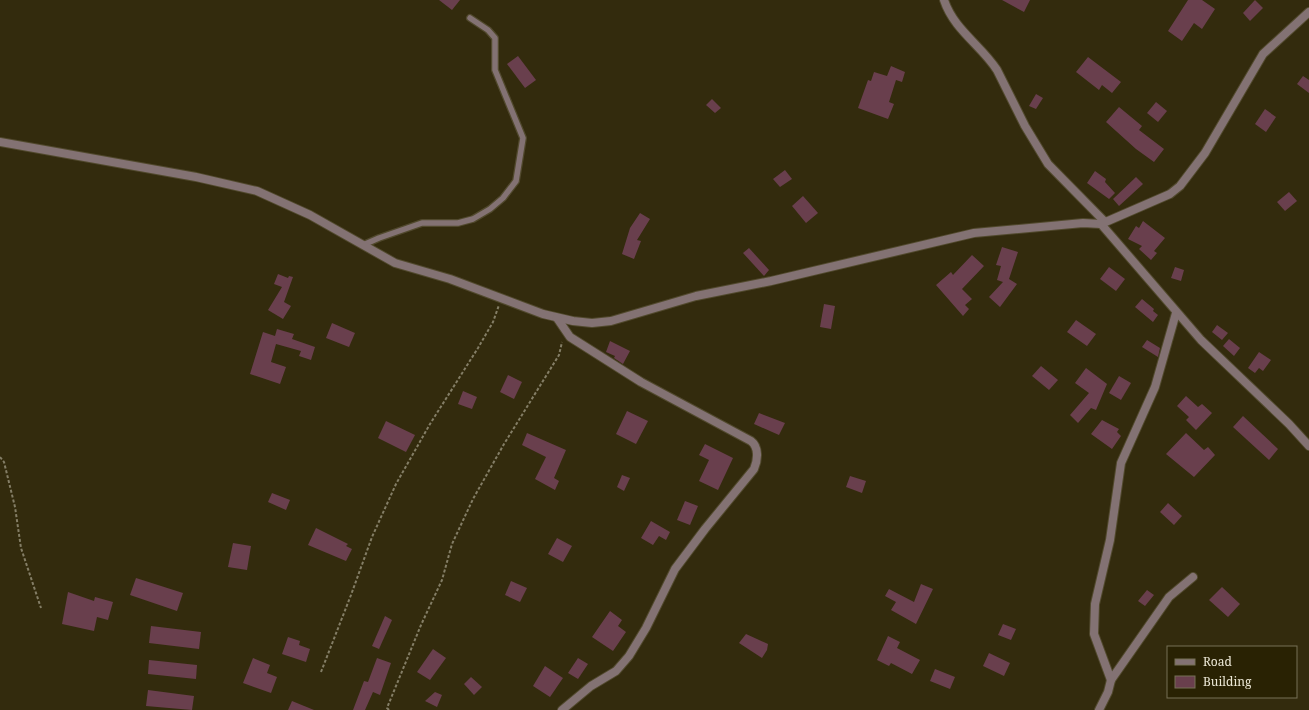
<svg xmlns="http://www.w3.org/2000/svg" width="1309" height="710" font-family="'Noto Serif',serif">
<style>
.building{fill:#693f4d}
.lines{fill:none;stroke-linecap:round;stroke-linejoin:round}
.service-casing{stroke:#51492d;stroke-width:8}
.minor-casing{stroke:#51492d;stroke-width:10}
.path{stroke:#847e66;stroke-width:2;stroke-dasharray:3 2;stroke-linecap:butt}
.service{stroke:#837273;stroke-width:5.5}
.minor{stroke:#837273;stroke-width:8}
</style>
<rect width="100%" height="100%" fill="#332b0d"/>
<g class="building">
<polygon points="439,0 460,0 452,10"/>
<polygon points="1002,0 1030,0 1024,12"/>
<polygon points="1188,0 1202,0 1215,9 1202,29 1194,23 1182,41 1168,31"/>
<polygon points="1255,0 1263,8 1250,21 1243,13"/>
<polygon points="518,56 536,80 525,88 507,64"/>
<polygon points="1088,57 1121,82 1112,93 1102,85 1099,90 1076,72"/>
<polygon points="891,66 905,72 902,82 896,80 889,102 894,104 888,119 858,108 868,80 871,81 874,72 887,76"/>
<polygon points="1303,76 1309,80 1309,93 1297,84"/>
<polygon points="1036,94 1043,98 1036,109 1029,106"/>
<polygon points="712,99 721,108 715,113 706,105"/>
<polygon points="1156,102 1167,111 1158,122 1147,113"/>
<polygon points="1119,107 1142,126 1139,130 1164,149 1154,162 1136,149 1106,122"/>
<polygon points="1265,109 1276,117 1266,132 1255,124"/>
<polygon points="785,170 792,179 780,187 773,179"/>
<polygon points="1095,171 1106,179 1105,182 1115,193 1109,199 1087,183"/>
<polygon points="1136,177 1143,184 1119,206 1113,199"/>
<polygon points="1289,192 1297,201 1285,211 1277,202"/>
<polygon points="803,196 818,213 806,223 792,206"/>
<polygon points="640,213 650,219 637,240 641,241 634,259 622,254 630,228"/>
<polygon points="1143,221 1165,238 1154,251 1157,253 1151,260 1139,249 1142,246 1128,239 1136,226 1139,228"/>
<polygon points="1002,247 1018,252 1009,279 1017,284 1000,307 989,297 1003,282 997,280 1001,266 996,265"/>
<polygon points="749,248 769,270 764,276 743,253"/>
<polygon points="972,255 984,266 962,289 972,299 965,305 969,309 963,316 936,285 951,272 953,275"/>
<polygon points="1109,267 1125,279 1116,291 1100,279"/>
<polygon points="1175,267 1184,270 1181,281 1171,278"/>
<polygon points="278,274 288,278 289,276 293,277 284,302 291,306 283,319 268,310 282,287 274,284"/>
<polygon points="1142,299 1154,309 1153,311 1158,315 1153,322 1135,307"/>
<polygon points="824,304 835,306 831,329 820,327"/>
<polygon points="1076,320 1096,334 1087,346 1067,332"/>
<polygon points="332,323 355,333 349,347 326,338"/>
<polygon points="1217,325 1228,333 1222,340 1212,332"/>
<polygon points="277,329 294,334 292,339 315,347 311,360 299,356 301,351 276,344 271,362 286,367 280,384 250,374 263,332 275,336"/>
<polygon points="1229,339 1240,348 1234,356 1223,346"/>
<polygon points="1147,340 1160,348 1158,357 1142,347"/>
<polygon points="610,341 630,351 623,364 614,358 615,356 606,352"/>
<polygon points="1259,352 1271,360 1263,371 1259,368 1255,373 1248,368"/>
<polygon points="1041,366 1058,380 1049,390 1032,376"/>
<polygon points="1086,368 1107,384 1096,410 1091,408 1078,423 1070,415 1089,393 1075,383"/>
<polygon points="508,375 522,382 514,399 500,392"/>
<polygon points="1119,376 1131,383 1121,400 1109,393"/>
<polygon points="463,391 477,397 472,409 458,404"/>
<polygon points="1186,396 1198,407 1202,404 1212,413 1196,430 1186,420 1189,417 1177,406"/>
<polygon points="627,411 648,421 636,444 616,434"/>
<polygon points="759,413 785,423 779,435 754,424"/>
<polygon points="1243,416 1278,449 1269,460 1233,427"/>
<polygon points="1102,420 1119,429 1117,432 1121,436 1112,449 1091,434"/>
<polygon points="386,421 415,435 406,452 378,438"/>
<polygon points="527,433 566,450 554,478 559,481 555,490 535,479 546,457 522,445"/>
<polygon points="1186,433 1204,450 1208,447 1215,455 1194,477 1166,454"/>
<polygon points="705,444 733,458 718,490 699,481 709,460 699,455"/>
<polygon points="622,475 630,478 624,491 617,487"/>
<polygon points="850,476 866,481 862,493 846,487"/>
<polygon points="272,493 290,500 286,510 268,502"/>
<polygon points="685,501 698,506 690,525 677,520"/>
<polygon points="1168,503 1182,516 1174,525 1160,512"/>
<polygon points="651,521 670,532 666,540 659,536 653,545 641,538"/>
<polygon points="316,528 348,544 346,546 352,549 346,561 308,545"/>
<polygon points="557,538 572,546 563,562 548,554"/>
<polygon points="233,543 251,546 247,570 228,567"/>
<polygon points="136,578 183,593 177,611 130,595"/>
<polygon points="511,581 527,588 520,602 505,595"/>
<polygon points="921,584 933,589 916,624 891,610 896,602 885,596 889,589 914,602"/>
<polygon points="1222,587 1240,604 1228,617 1209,600"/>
<polygon points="1147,590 1154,595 1145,606 1138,601"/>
<polygon points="68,592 94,601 95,597 113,602 108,620 97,617 94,631 62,624"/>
<polygon points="610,611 622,620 618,626 626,632 613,651 592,637"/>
<polygon points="385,616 392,620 379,649 372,646"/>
<polygon points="1003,624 1016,629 1011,640 998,635"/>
<polygon points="151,626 201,632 199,649 149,643"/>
<polygon points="746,634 768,644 767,650 762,658 739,643"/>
<polygon points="888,636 900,642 897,648 920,660 912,674 891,663 889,666 877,660"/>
<polygon points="288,637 300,641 299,645 310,649 306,662 282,654"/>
<polygon points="433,649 446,658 430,680 417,672"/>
<polygon points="989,653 1010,663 1004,676 983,666"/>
<polygon points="253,658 270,665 267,673 277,677 271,693 243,683"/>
<polygon points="377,658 391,663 380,695 373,692 365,710 353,710 364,681 368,682"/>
<polygon points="578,658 588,664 578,679 568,673"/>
<polygon points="149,660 197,665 196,679 148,674"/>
<polygon points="545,666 563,678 550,697 533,686"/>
<polygon points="935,669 955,677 950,689 930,681"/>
<polygon points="471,677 482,687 474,695 464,684"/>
<polygon points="148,690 194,696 192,710 146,706"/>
<polygon points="435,692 442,695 437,707 425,701"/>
<polygon points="292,701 314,710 288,710"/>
</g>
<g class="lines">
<defs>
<polyline id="service" points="363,245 379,238 422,223 458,223 473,219 490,209 503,198 516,181 523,138 495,70 495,38 488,30 470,18"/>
<g id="minor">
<path d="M944,0c10,30 37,45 53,70l28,56 23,38 57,58"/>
<polyline points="0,142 196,177 257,191 310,215 395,263 450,279 543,314 573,321 592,323 611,321 696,296 771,281 974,233 1083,223 1101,224 1201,340 1289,424 1309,446"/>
<polyline points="1101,224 1170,194 1180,186 1205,153 1263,54 1309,12"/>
<path d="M557,318l13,19 71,45 110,59c8,6 7,19 3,28l-49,60 -30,40 -29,59 -17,28 -13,15 -25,15 -29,24"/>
<polyline points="1111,680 1169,597 1193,577"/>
<polyline points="1099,710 1108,692 1111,680 1094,634 1095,604 1110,540 1121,463 1155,387 1176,313"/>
</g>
</defs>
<use href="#service" class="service-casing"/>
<use href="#minor" class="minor-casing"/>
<g class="path">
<polyline points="0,457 4,462 15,507 21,548 41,608"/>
<polyline points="321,672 351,595 372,537 396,484 430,424 478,348 493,322 499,305"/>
<polyline points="389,710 387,708 421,625 442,580 452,544 473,499 504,444 559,355 562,342"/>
</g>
<use href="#service" class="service"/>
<use href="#minor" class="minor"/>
</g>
<rect x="1167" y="646" width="130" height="52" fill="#292203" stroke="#777157"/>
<rect x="1175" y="659" width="20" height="6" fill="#837273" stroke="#777157"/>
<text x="1203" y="666" font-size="12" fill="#ece8d6">Road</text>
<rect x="1175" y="676" width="20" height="12" fill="#693f4d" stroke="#777157"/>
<text x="1203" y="686" font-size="12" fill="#ece8d6">Building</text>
</svg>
